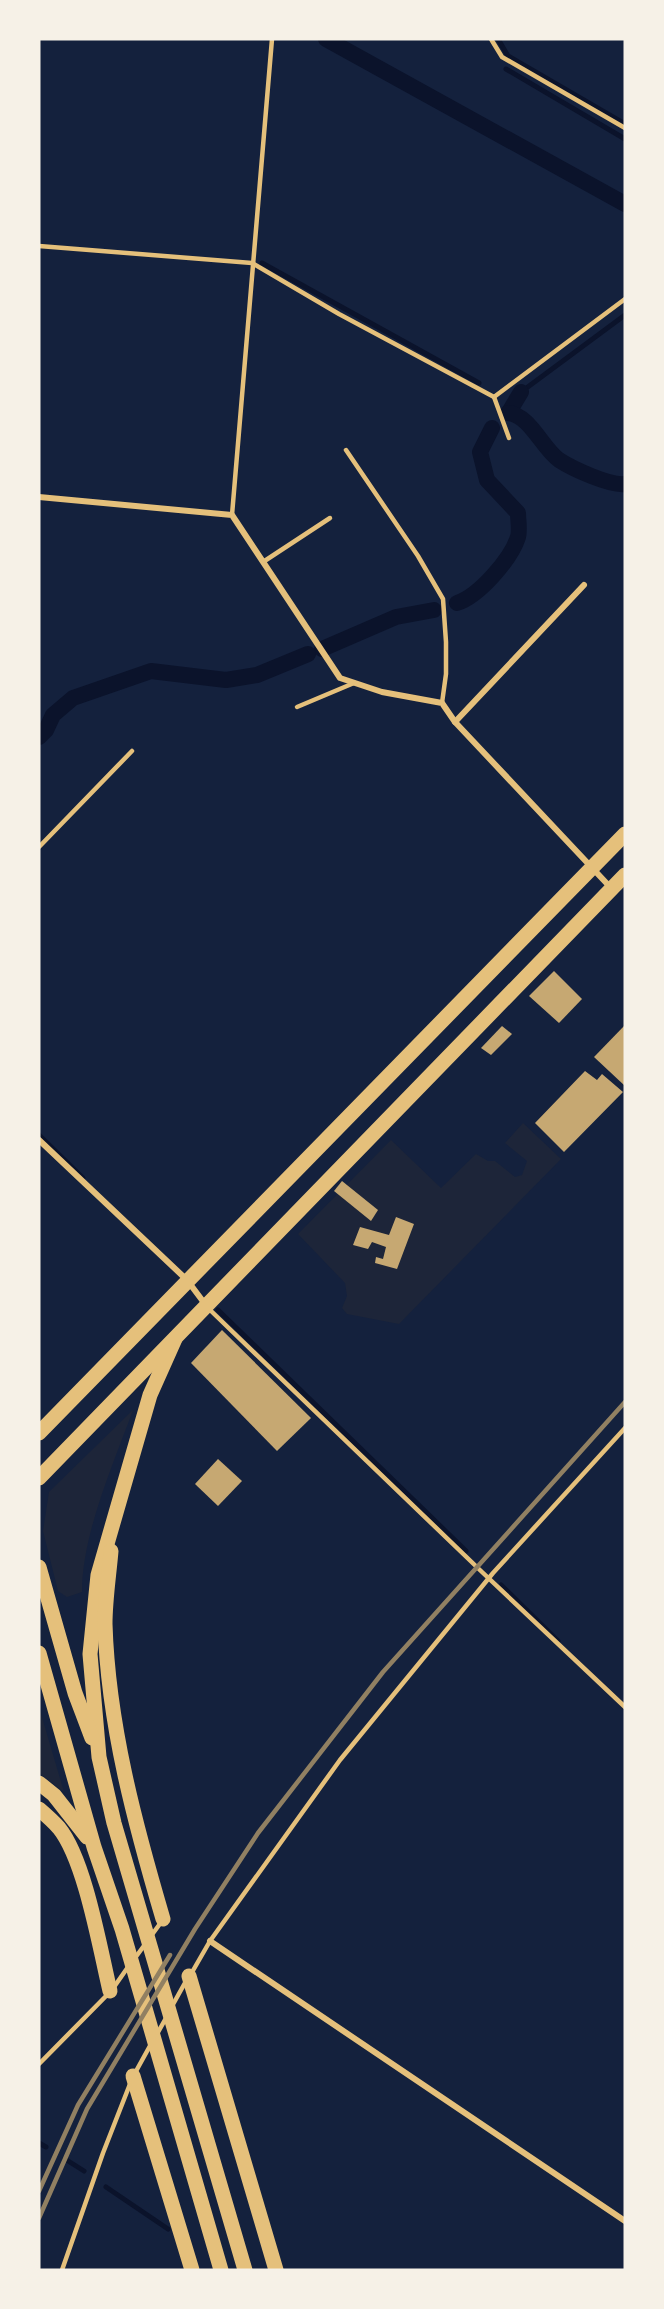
<svg xmlns="http://www.w3.org/2000/svg" width="664" height="2309" font-family="Barlow,sans-serif">
<style>
.green{fill:#1d2539}
.lines{fill:none;stroke-linecap:round;stroke-linejoin:round}
.stream{stroke:#0b132b;stroke-width:5}
.canal{stroke:#0b132b;stroke-width:16}
.building{fill:#c6a872}
.service{stroke:#e5c07b;stroke-width:4.5}
.minor{stroke:#e5c07b;stroke-width:6}
.primary{stroke:#e5c07b;stroke-width:15}
.rail{stroke:#918062;stroke-width:4.5}
</style>
<rect width="100%" height="100%" fill="#14213d"/>
<g class="green">
<polygon points="523,1123 561,1159 399,1324 347,1314 342,1308 347,1296 345,1283 298,1234 391,1140 441,1188 476,1154 488,1161 495,1161 515,1177 522,1175 527,1161 505,1143"/>
<path d="M133,1410c-20,55 -51,124 -51,182l-15,5 -9,-6 -15,-60 6,-39z"/>
<polygon points="39,1707 64,1792 39,1773"/>
</g>
<g class="lines">
<g class="stream">
<polyline points="498,39 508,56 625,124"/>
<polyline points="506,69 625,139"/>
<polyline points="262,263 479,383"/>
<polyline points="521,392 625,315"/>
<polyline points="508,411 509,412"/>
<polyline points="39,1135 83,1178"/>
<polyline points="218,1310 466,1551"/>
<polyline points="501,1585 558,1641"/>
<polyline points="39,2143 46,2147"/>
<polyline points="65,2159 84,2171"/>
<polyline points="106,2187 168,2229"/>
</g>
<g class="canal">
<polyline points="326,39 625,204"/>
<polyline points="509,412 521,392"/>
<path d="M508,413c22,2 34,35 51,47 14,9 51,26 66,24"/>
<path d="M457,603c22,-7 54,-44 61,-66 2,-7 0,-17 0,-24l-31,-33 -7,-28 12,-24"/>
<polyline points="322,649 396,617 434,610"/>
<polyline points="39,737 46,730 53,715 73,698 151,671 226,680 257,675 308,654"/>
</g>
</g>
<g class="building">
<polygon points="554,971 582,999 559,1023 529,996"/>
<polygon points="625,1025 625,1086 594,1057"/>
<polygon points="502,1026 512,1034 491,1055 481,1048"/>
<polygon points="585,1071 597,1080 602,1074 623,1092 564,1152 535,1123"/>
<polygon points="342,1181 378,1210 371,1221 334,1191"/>
<polygon points="396,1217 414,1224 397,1269 375,1263 376,1257 383,1259 386,1247 372,1242 368,1249 353,1245 360,1227 389,1235"/>
<polygon points="222,1330 311,1418 277,1451 191,1363"/>
<polygon points="218,1459 242,1481 218,1506 195,1484"/>
</g>
<g class="lines">
<g class="service">
<polyline points="491,39 502,57 625,128"/>
<polyline points="39,246 252,263 339,314 494,397 625,299"/>
<polyline points="494,397 509,438"/>
<polyline points="346,450 418,556 443,599 446,642 446,674 442,703"/>
<polyline points="232,515 272,39"/>
<polyline points="263,562 330,518"/>
<polyline points="297,707 354,683"/>
<polyline points="39,847 132,751"/>
<polyline points="209,1309 482,1572 625,1707"/>
<polyline points="151,1936 162,1921"/>
<polyline points="135,1958 146,1943"/>
<polyline points="191,1974 210,1941 340,1760 493,1573 625,1428"/>
<polyline points="114,1987 128,1967"/>
<polyline points="171,2008 186,1981"/>
<polyline points="157,2034 166,2018"/>
<polyline points="39,2064 109,1993"/>
<polyline points="135,2073 151,2044"/>
<polyline points="62,2270 103,2153 130,2084"/>
</g>
<g class="minor">
<polyline points="39,497 232,515 340,678 382,692 442,703 455,722 612,889"/>
<polyline points="455,722 584,585"/>
<polyline points="39,1140 187,1280 205,1304"/>
<polyline points="210,1941 625,2221"/>
</g>
<g class="primary">
<polyline points="175,1339 150,1395 98,1575 90,1654 99,1757 114,1823 245,2270"/>
<polyline points="39,1433 625,834"/>
<polyline points="39,1478 625,875"/>
<path d="M111,1551c-2,24 -6,49 -6,73 3,100 30,200 58,295"/>
<polyline points="39,1567 75,1693 92,1738"/>
<polyline points="39,1653 94,1847 122,1929 221,2270"/>
<polyline points="39,1783 54,1795 87,1837"/>
<path d="M39,1809c7,6 14,12 20,19 26,32 41,121 51,163"/>
<polyline points="189,1976 276,2270"/>
<polyline points="133,2076 192,2270"/>
</g>
<g class="rail">
<polyline points="39,2191 78,2105 170,1955"/>
<polyline points="39,2218 87,2109 195,1929 258,1833 383,1672 625,1402"/>
</g>
</g>
<rect width="664" height="2309" fill="none" stroke="#f6f1e7" stroke-width="81"/>
</svg>
